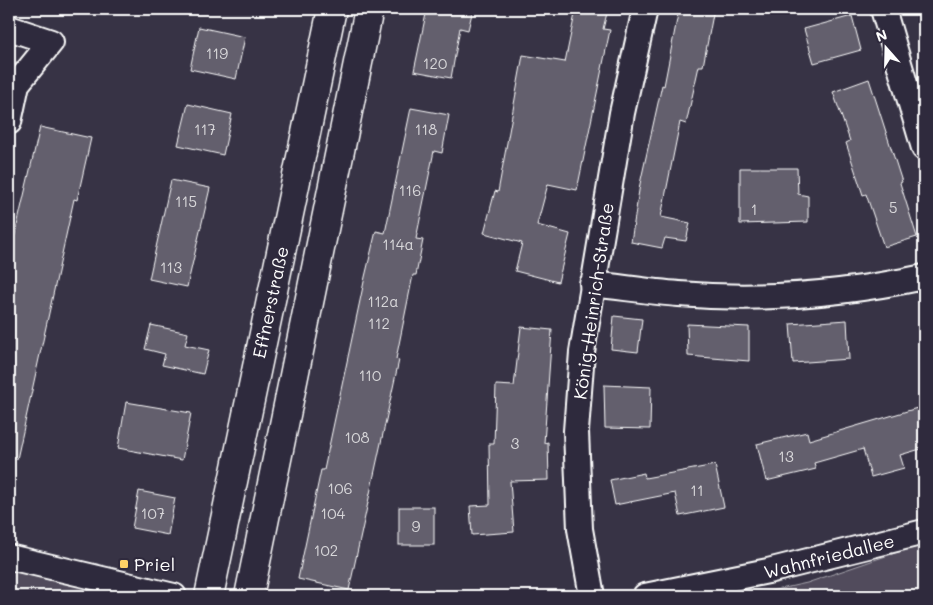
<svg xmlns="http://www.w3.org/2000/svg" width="933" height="605" font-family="Mali,sans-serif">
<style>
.green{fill:#514c5c;stroke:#a8a6ae}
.building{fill:#635f6d;stroke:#fff}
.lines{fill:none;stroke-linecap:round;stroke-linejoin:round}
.street-casing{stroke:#fff;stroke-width:28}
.primary-casing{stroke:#fff;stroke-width:31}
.street{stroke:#2f2a3d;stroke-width:24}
.primary{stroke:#2f2a3d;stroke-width:28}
.poi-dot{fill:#ffd166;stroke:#2f2a3d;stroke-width:2}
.labels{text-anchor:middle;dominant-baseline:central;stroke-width:4;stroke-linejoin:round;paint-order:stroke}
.number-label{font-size:15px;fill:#d8d7da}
.street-label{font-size:18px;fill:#fff;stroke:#2f2a3d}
.poi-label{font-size:18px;fill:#fff;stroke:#2f2a3d;text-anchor:start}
</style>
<rect width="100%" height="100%" fill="#373345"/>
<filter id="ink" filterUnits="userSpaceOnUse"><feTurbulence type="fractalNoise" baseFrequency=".02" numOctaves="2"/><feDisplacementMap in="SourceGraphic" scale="10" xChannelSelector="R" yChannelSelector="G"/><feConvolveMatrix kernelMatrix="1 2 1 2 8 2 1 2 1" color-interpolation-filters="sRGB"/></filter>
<g filter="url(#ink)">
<g class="green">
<polygon points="924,543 924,596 748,596 807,583"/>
<polygon points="9,563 142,596 9,596"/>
</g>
<g class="building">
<polygon points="427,9 473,9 468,30 460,28 451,78 414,71"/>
<polygon points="576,9 608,9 603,29 610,30 577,190 548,184 537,225 570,234 558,282 515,271 522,243 484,233 495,191 498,192 523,55 565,62"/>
<polygon points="679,9 714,9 703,66 699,66 686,124 680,122 661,217 690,223 686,241 665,238 662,248 631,242 640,184 662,85 664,86"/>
<polygon points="852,16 861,50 814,63 804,29"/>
<polygon points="199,27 245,37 236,79 190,69"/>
<polygon points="869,79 902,182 900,183 917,237 884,247 866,194 863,195 846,143 850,141 833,92"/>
<polygon points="188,104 232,114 223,155 178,145"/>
<polygon points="411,108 449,115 442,153 434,151 416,239 423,240 416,275 413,275 396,359 399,360 349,590 298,579 321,470 324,470 365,277 376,231 385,233"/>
<polygon points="40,127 91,138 77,200 74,199 17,459 9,458 9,260"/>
<polygon points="740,168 797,168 798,194 808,196 808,222 740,224"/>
<polygon points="171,180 210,188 187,287 149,279"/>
<polygon points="614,316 642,319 638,352 611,349"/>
<polygon points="847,320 849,359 793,363 790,324"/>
<polygon points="687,324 749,327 749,361 688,356"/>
<polygon points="151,325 188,333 185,345 209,350 203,374 162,365 165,354 145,349"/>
<polygon points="521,327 552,330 544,443 548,442 549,480 510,481 514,532 472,535 470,506 490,505 489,444 494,444 496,385 514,386"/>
<polygon points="604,385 651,387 650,429 605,428"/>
<polygon points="126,402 191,413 182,460 118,448"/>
<polygon points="924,406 924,448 900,455 904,468 871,477 863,449 814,463 816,469 766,481 757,444 807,432 809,440"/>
<polygon points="715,465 724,507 680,516 675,493 615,505 610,480 644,473 645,478"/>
<polygon points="139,491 175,498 168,535 132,528"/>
<rect x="399" y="507" width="35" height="38"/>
</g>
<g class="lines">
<defs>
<g id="street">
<polyline points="883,9 924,148"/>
<polyline points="9,28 51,42 17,84 9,122"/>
<path d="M592,284c29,3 58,8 87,10 82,7 165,0 245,-17"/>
<polyline points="9,557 174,596"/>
<polyline points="592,596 580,529 576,431 582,352 622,113 645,9"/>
<polyline points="645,596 768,571 924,532"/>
</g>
<g id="primary">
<polyline points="209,596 332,9"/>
<polyline points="249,596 369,9"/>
</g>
</defs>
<use href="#street" class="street-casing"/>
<use href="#primary" class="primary-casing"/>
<use href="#street" class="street"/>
<use href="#primary" class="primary"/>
</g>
</g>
<rect class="poi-dot" x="119" y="559" width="10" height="10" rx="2.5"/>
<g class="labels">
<g class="number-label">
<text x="217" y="53">119</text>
<text x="435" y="63">120</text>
<text x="205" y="129">117</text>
<text x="426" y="129">118</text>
<text x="410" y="190">116</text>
<text x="186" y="201">115</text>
<text x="893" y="207">5</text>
<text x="754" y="209">1</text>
<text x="398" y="244">114a</text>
<text x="171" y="267">113</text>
<text x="383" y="301">112a</text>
<text x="379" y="323">112</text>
<text x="370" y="375">110</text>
<text x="357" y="437">108</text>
<text x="515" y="443">3</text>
<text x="786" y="456">13</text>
<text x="340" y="488">106</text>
<text x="697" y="490">11</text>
<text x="153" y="513">107</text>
<text x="333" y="513">104</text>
<text x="416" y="526">9</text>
<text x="326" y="550">102</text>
</g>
<g class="street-label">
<text transform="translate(593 301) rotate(-82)">König-Heinrich-Straße</text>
<text transform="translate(270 302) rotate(-78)">Effnerstraße</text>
<text transform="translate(829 556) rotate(-14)">Wahnfriedallee</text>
</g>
<g class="poi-label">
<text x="134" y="564">Priel</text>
</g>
</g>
<rect width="933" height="605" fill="none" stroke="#2f2a3d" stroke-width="30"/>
<rect x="15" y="15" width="903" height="575" fill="none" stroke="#fff" stroke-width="2" filter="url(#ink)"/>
<g transform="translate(886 48) rotate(340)" stroke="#2f2a3d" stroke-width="4" paint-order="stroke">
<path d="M0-4L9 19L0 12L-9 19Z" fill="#ffffff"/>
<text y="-8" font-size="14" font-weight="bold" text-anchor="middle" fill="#ffffff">N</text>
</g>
</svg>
